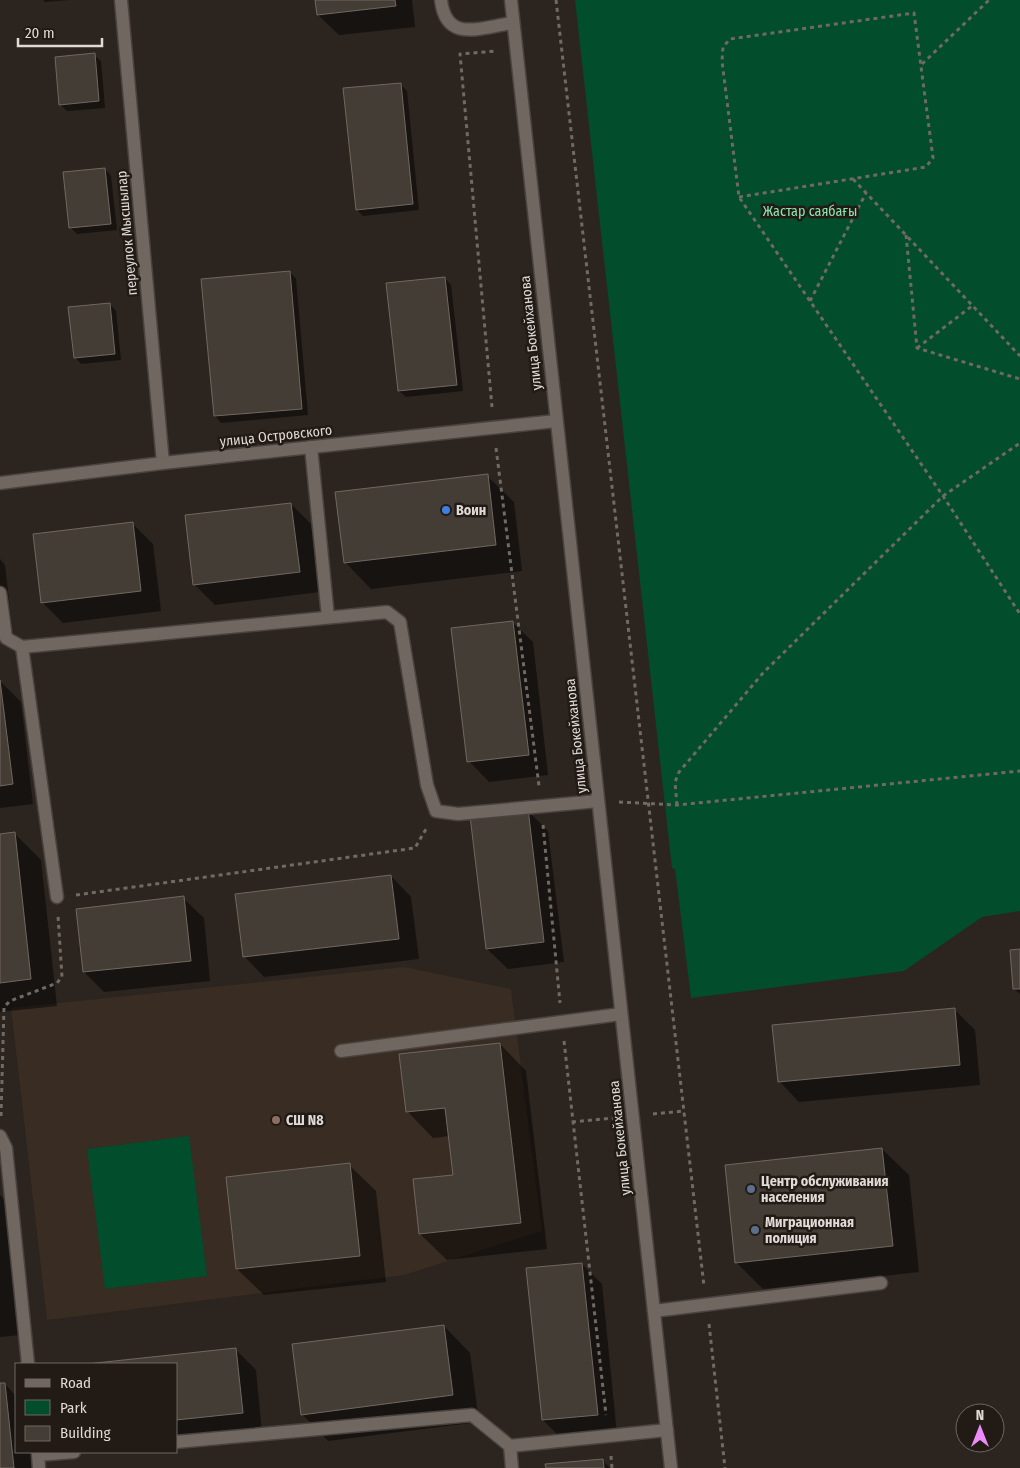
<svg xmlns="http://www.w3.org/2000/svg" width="1020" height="1468" font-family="'Fira Sans Condensed',sans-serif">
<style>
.built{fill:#392c22}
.green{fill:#024d2b}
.shadow{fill:#0007}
.building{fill:#443d36;stroke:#706760}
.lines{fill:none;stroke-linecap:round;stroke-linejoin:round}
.minor-casing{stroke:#49423e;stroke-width:15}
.path{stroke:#706964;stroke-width:3;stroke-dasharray:4 4;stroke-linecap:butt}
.minor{stroke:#706760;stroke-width:12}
.shop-dot{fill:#3f7fe0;stroke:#221b15;stroke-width:2}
.education-dot{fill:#8d6e63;stroke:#221b15;stroke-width:2}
.service-dot{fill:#5c6f8a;stroke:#221b15;stroke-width:2}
.labels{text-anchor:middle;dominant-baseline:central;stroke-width:5;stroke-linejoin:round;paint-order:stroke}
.park-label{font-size:14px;fill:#89e5ad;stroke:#221b15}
.street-label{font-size:14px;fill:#dfdad6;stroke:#221b15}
.poi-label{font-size:14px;font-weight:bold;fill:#dfdad6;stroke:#221b15;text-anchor:start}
</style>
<rect width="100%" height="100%" fill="#2c241e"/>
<polygon class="built" points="404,967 511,989 542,1231 404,1275 47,1320 11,1008"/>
<g class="green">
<polygon points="575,0 1020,0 1020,911 982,917 904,971 691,998 675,869 672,868"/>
<polygon points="189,1136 207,1276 105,1289 87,1149"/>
</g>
<g class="shadow">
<polygon points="43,0 69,0 45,2"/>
<polygon points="316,0 412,0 415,27 339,35 318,15"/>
<polygon points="94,55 101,61 105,108 67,111 61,105"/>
<polygon points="400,84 407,91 419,210 363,216 357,210"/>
<polygon points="105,169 111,176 117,230 77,234 70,227"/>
<polygon points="290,272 296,279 308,415 221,423 215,416"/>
<polygon points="445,278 451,285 463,391 406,397 399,391"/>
<polygon points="110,304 116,311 121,360 81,364 75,357"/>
<polygon points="487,476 514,502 522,571 371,589 345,562"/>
<polygon points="291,504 311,524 319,592 215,605 194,584"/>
<polygon points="133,524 153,544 161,611 63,623 42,602"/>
<polygon points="0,559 5,565 13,635 0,636"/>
<polygon points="512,622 533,642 548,775 489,782 469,761"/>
<polygon points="0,681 21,702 33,804 0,808"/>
<polygon points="528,811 548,831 564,962 508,969 487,949"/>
<polygon points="14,833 41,860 57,1006 0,1012 0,835"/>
<polygon points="391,876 411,897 419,959 264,977 244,956"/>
<polygon points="183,898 204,918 210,981 104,992 84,972"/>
<polygon points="1020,950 1020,994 1014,989"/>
<polygon points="954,1009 975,1030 980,1085 799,1102 779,1081"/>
<polygon points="500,1044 526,1071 547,1249 447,1260 420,1234 454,1176 449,1136 433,1138 407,1111"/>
<polygon points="882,1149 909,1175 919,1272 763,1289 737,1263"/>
<polygon points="349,1165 376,1191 386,1282 264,1295 237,1269"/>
<polygon points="0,1195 5,1200 20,1335 0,1337"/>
<polygon points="582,1264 602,1284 617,1435 563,1440 543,1420"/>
<polygon points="444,1326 470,1353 479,1422 328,1441 302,1414"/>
<polygon points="235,1349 256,1370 262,1433 176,1442 176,1364 98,1364"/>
<polygon points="5,1384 16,1396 16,1452 30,1452 32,1468 0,1468 0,1385"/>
<polygon points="603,1461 610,1468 547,1468"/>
</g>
<g class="building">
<polygon points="315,0 395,0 396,6 317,15"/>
<polygon points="95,53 99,101 59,105 55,57"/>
<polygon points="401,83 413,204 356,210 343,88"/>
<polygon points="105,168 111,224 69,228 63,172"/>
<polygon points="290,271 302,409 214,416 201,279"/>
<polygon points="445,277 457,385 398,391 386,283"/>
<polygon points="110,303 115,354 74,358 68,307"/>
<polygon points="488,474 496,545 344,563 335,492"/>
<polygon points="291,503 300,572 193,585 185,515"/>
<polygon points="133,522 141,591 41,603 33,534"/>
<polygon points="513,621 529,755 467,762 451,628"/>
<polygon points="0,680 13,784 0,786"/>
<polygon points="528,809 544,942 486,949 470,816"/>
<polygon points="15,832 31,979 0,983 0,834"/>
<polygon points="391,875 399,939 243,957 235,894"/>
<polygon points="184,896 191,961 83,972 76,909"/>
<polygon points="1020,949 1020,989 1013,989 1010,950"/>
<polygon points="955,1008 960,1065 778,1082 772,1025"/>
<polygon points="500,1043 521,1223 419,1234 413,1179 453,1175 445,1108 406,1112 399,1054"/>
<polygon points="882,1148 893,1246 735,1263 725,1165"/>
<polygon points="350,1163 360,1256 236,1269 226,1177"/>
<polygon points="582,1263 598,1415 542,1420 526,1268"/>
<polygon points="444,1325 453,1395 301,1415 292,1344"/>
<polygon points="236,1348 243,1413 176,1420 176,1364 86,1364"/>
<polygon points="0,1383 5,1383 14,1468 0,1468"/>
<polygon points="603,1459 604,1468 546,1468 545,1464"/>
</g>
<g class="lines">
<defs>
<g id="minor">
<polyline points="121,0 163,463"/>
<path d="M441,0c5,44 40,27 72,23"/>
<polyline points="511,0 671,1468"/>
<polyline points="311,447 328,617"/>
<polyline points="0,483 163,463 556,421"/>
<polyline points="0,593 6,638 22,647 387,612 400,622 427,785 436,811 458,814 598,801"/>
<polyline points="22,647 57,897"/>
<polyline points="341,1051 621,1014"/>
<polyline points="0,1136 6,1148 28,1364"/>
<polyline points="654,1311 881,1283"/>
<polyline points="176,1442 472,1415 510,1446 667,1430"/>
<polyline points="510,1446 512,1468"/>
<polyline points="39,1468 38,1455 74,1452"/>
</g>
</defs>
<use href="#minor" class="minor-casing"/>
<g class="path">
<polyline points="556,0 704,1286"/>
<polyline points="922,64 989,0"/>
<polyline points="853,179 1020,356"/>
<polyline points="739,197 926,167 933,158 914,13 730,39 723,47 722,61 739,197 943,496 1020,614"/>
<polyline points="906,235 917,348 1020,379"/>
<polyline points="810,301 866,193"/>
<polyline points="917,348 972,306"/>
<polyline points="492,407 460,54 497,51"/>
<polyline points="496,448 539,786"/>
<polyline points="619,802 677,805 1020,771"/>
<polyline points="677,805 675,782 679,772 763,673 943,496 1020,443"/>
<polyline points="543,825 560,1003"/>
<polyline points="76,895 415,848 426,829"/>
<polyline points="564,1041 606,1415"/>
<polyline points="653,1114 684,1111"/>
<polyline points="1,1116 4,1007 10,1001 57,983 62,977 58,916"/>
<polyline points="572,1122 614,1118"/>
<polyline points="709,1324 725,1468"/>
<polyline points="611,1456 612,1468"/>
</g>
<use href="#minor" class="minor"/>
</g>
<circle class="shop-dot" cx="446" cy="510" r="5"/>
<circle class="education-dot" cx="276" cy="1120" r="5"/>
<g class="service-dot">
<circle cx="751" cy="1189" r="5"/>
<circle cx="755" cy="1230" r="5"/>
</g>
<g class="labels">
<g class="park-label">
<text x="810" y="211">Жастар саябағы</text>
</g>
<g class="street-label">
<text transform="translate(127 233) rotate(-95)">переулок Мысшылар</text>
<text transform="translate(531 333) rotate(-96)">улица Бокейханова</text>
<text transform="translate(276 436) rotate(-6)">улица Островского</text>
<text transform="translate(576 736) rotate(-96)">улица Бокейханова</text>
<text transform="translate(620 1138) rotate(-96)">улица Бокейханова</text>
</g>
<g class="poi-label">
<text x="456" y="510">Воин</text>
<text x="286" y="1120">СШ N8</text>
<text x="761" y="1181">Центр обслуживания<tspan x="761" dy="16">населения</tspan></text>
<text x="765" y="1222">Миграционная<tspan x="765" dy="16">полиция</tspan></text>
</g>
</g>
<rect x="15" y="1363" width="162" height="90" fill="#221b15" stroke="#6e6762"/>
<rect x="25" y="1379" width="25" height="8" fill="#706760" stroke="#6e6762"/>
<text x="60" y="1388" font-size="15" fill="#dfdad6">Road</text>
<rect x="25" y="1400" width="25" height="15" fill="#024d2b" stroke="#6e6762"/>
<text x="60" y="1413" font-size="15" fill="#dfdad6">Park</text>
<rect x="25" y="1426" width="25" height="15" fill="#443d36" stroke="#6e6762"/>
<text x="60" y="1438" font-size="15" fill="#dfdad6">Building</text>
<g transform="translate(980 1428)"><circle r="24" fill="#221b15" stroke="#6e6762"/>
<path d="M0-4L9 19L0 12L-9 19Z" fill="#ed8cf9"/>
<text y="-8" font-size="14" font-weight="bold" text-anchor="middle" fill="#dfdad6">N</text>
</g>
<path d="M18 38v8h84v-8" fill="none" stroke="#dfdad6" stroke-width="2.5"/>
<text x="25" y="38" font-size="15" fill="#dfdad6" stroke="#221b15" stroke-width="4" paint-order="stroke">20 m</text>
</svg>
